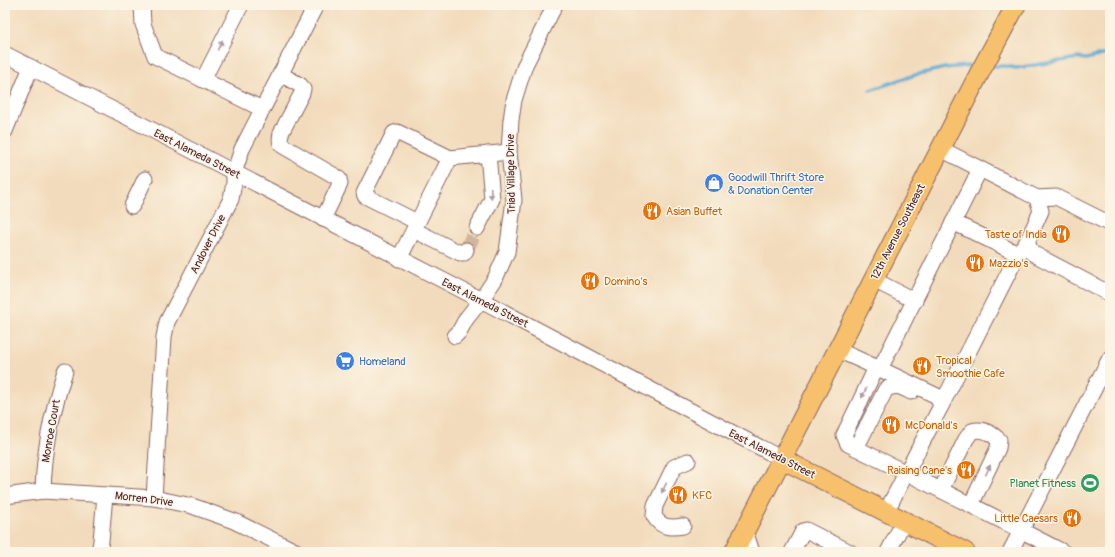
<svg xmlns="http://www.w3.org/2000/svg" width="1115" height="557" font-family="Pangolin,sans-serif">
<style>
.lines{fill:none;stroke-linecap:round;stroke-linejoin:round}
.stream{stroke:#54a4ce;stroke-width:3.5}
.minor-tunnel{stroke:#d0b59f;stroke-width:15;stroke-dasharray:15 8;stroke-linecap:butt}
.minor-casing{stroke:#85615e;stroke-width:17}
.major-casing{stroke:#85615e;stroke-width:21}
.minor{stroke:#fff;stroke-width:15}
.major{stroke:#f7c06c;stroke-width:19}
.oneway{fill:#ae9aa0}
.labels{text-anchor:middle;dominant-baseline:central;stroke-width:3;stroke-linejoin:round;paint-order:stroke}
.street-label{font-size:11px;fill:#4a1f2b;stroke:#fcf5e5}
.shop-label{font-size:11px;fill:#366cbe;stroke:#fcf5e5;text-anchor:start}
.food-label{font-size:11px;fill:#c56008;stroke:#fcf5e5;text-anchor:start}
.leisure-label{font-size:11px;fill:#27864d;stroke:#fcf5e5;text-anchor:end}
</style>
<rect width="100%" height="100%" fill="#fcf5e5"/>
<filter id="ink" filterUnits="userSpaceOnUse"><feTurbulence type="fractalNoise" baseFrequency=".025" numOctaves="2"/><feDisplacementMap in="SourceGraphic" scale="8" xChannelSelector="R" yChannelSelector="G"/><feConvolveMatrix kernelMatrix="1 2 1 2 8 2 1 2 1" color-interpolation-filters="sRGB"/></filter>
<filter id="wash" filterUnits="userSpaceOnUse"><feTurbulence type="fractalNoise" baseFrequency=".012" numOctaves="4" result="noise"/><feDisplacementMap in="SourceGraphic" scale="16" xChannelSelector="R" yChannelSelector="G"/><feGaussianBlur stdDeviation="0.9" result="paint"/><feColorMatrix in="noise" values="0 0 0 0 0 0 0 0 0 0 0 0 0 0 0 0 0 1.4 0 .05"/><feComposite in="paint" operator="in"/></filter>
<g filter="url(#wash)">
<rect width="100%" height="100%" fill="#f2dbbc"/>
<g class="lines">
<g class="stream">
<polyline points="991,66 1005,66 1016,68 1079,58 1086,59 1110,53"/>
<polyline points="870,90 915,75 945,68 977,65"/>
</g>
</g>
</g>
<g filter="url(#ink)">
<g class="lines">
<polyline class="minor-tunnel" points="466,250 477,228"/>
<defs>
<g id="minor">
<polyline points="142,5 143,24 155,56 262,109"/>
<polyline points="5,54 481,300 782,459"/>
<path d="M280,74l20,11 3,4 -1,4 -21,40c-1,6 -2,9 2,13l52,30 4,3 1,5 -17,35"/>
<polyline points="203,80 241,5"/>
<polyline points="5,131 31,67"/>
<polyline points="941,149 1037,198 1041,211 1027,242 1032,253 1110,294"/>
<polyline points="1037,198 1056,197 1110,224"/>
<polyline points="132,206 145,179"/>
<polyline points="417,222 365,196 364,193 394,133 397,132 450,158"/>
<polyline points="953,222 1018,254"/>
<polyline points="477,228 492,199 488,154"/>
<polyline points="414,230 460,253 464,253 466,250"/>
<polyline points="399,259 450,158 509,152"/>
<polyline points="874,280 915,301"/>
<polyline points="455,336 459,332 466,319 481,300 495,279 507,252 514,200 509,152 511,120 514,100 525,65 555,5"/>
<polyline points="838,350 880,369 980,169"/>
<polyline points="941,406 1018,254 1027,242"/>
<path d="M856,448l30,-59c11,-5 15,-2 25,3"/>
<path d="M941,490l25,-51 6,-8c11,-3 19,2 27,9l-1,8 -27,57"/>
<path d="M43,491c1,-42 9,-80 22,-120"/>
<polyline points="5,496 43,491 154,498 192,506 234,521 297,552"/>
<polyline points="154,498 164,337 167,322 231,199 234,183 234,173 242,149 316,5"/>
<path d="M886,512l55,-106 -4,-10 -57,-27 -6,3 -30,63 4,9c72,36 144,71 215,108"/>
<path d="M683,526c-13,2 -22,2 -29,-10l1,-10 19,-39 14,-6"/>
<polyline points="745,531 752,552"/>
<polyline points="99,552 101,541 105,495"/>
<polyline points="792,552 803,531 806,530 850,552"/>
<polyline points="888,552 904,521"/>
<polyline points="1010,552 1110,358"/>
</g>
<g id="major">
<polyline points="782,459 965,552"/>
<polyline points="734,552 980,72 1016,5"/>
</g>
</defs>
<use href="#minor" class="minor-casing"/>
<use href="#major" class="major-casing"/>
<use href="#minor" class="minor"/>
<use href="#major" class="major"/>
</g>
<defs><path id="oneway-solid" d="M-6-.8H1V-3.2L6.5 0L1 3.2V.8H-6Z"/></defs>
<g class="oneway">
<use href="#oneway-solid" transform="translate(220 45) rotate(-63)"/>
<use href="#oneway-solid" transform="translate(491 193) rotate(87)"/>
<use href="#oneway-solid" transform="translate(864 393) rotate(116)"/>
<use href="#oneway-solid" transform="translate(988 470) rotate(-65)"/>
<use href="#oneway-solid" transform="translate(664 488) rotate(116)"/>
</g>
</g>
<defs>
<symbol id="shop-disc" viewBox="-11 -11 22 22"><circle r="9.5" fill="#3f7fe0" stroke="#fcf5e5"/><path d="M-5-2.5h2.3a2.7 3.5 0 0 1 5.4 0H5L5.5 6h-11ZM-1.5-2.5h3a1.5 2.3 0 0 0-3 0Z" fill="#fff"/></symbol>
<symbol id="restaurant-disc" viewBox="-11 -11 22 22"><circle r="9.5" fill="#e8710a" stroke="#fcf5e5"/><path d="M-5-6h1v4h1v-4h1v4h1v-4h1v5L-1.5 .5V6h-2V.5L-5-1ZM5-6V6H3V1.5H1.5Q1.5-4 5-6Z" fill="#fff"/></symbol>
<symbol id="supermarket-disc" viewBox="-11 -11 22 22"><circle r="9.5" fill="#3f7fe0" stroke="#fcf5e5"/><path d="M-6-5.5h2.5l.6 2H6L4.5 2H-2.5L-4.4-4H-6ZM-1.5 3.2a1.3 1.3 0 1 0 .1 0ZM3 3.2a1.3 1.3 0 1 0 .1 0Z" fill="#fff"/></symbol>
<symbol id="stadium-disc" viewBox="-11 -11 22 22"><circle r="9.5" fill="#2e9e5b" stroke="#fcf5e5"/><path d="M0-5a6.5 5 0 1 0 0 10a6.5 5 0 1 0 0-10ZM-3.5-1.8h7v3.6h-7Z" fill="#fff"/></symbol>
</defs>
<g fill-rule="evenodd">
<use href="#shop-disc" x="703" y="172" width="22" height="22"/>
<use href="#restaurant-disc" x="641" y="200" width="22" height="22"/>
<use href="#restaurant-disc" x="1050" y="223" width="22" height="22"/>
<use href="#restaurant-disc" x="964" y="252" width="22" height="22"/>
<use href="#restaurant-disc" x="579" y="270" width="22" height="22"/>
<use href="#supermarket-disc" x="334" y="350" width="22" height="22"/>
<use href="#restaurant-disc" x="911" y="355" width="22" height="22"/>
<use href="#restaurant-disc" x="880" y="414" width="22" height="22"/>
<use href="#restaurant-disc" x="955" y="459" width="22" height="22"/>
<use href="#stadium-disc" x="1079" y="472" width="22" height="22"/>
<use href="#restaurant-disc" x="667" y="484" width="22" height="22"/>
<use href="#restaurant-disc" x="1061" y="507" width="22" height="22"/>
</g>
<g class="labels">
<g class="street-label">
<text transform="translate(197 154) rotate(27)">East Alameda Street</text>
<text transform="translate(511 174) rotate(-91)">Triad Village Drive</text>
<text transform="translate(898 232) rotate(-63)">12th Avenue Southeast</text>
<text transform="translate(208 244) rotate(-63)">Andover Drive</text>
<text transform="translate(485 303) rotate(27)">East Alameda Street</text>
<text transform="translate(51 431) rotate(-80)">Monroe Court</text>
<text transform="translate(772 454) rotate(27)">East Alameda Street</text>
<text transform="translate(144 499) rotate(7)">Morren Drive</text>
</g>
<g class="shop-label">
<text x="728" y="177">Goodwill Thrift Store<tspan x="728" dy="13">&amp; Donation Center</tspan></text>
<text x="359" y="361">Homeland</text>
</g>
<g class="food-label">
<text x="666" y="211">Asian Buffet</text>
<text x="1047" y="234" text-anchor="end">Taste of India</text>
<text x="989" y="263">Mazzio's</text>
<text x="604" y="281">Domino's</text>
<text x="936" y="360">Tropical<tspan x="936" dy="13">Smoothie Cafe</tspan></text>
<text x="905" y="425">McDonald's</text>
<text x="952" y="470" text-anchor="end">Raising Cane's</text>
<text x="692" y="495">KFC</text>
<text x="1058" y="518" text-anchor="end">Little Caesars</text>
</g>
<g class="leisure-label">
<text x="1076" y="483">Planet Fitness</text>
</g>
</g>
<rect width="1115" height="557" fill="none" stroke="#fcf5e5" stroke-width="20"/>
</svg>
